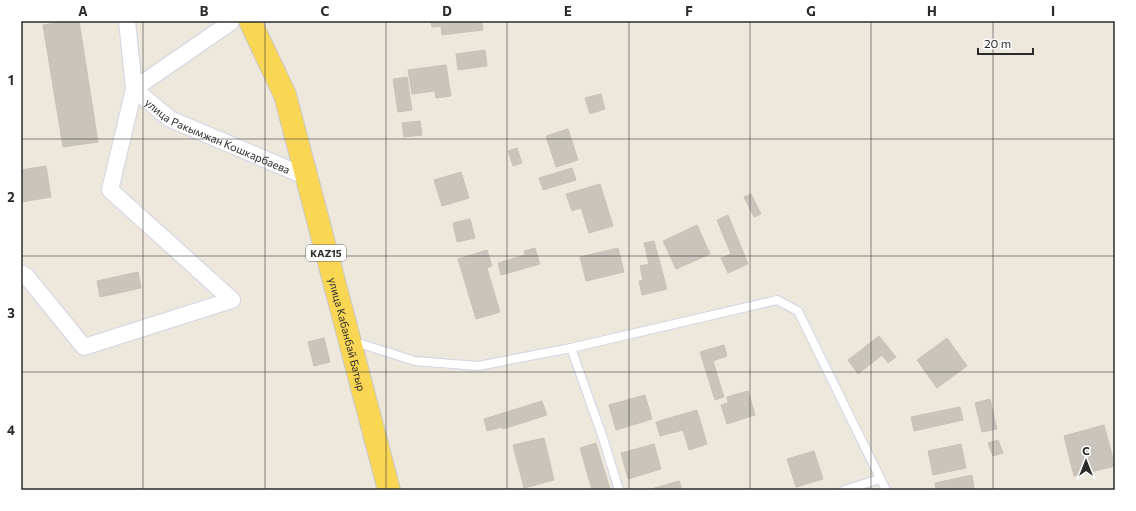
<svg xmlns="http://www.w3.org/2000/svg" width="1136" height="511" font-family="Commissioner,sans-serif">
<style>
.building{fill:#c9c4bc;stroke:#c9c3b6}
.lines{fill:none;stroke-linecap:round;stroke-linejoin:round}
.service-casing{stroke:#d1d5e5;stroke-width:10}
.minor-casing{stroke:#d1d5e5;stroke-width:18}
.primary-casing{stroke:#c8c8c8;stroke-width:24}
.service{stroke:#fff;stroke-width:8}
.minor{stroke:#fff;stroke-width:16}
.primary{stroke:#fad655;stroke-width:22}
.grid{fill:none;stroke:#2b2b2b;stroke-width:1;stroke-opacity:0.55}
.labels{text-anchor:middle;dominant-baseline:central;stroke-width:3.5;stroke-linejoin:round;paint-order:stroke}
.shield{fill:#fff;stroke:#6b6b6b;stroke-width:1}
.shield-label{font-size:10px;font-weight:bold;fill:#2b2b2b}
.street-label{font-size:11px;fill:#2b2b2b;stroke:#fff}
.neatline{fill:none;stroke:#2b2b2b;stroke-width:1.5}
.grid-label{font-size:13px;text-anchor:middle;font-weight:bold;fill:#2b2b2b}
</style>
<rect width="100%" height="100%" fill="#eee7dc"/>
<g class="building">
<polygon points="70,21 79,21 98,142 63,147 43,25"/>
<polygon points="431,21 482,21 483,30 442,35 441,26 432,27"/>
<polygon points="485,50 487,66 458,70 456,54"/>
<polygon points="446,65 451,96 436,98 435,91 412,94 408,70"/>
<polygon points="407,77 412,110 398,112 393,79"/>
<polygon points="601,94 605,109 590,114 585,98"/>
<polygon points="420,121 422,135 404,137 402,123"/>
<polygon points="568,129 578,160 556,167 546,136"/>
<polygon points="517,148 522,163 513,166 508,151"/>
<polygon points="46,166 51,197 21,202 21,170"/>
<polygon points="572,168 576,180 543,190 539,178"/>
<polygon points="461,172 469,198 442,206 434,180"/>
<polygon points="600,184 613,226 589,233 581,208 572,211 566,194"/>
<polygon points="751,194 761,214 754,217 744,197"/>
<polygon points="728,215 748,264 728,273 721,258 731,254 717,220"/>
<polygon points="470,219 475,238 457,242 453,223"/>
<polygon points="697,225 710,254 676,269 663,241"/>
<polygon points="654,241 667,289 642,295 639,281 643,280 640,266 649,264 644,243"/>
<polygon points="535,248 540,264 501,275 498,263 525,255 524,251"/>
<polygon points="618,248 624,272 586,281 580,257"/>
<polygon points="487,250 492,266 487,268 500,312 476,319 458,259"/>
<polygon points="138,272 141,288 100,297 97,281"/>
<polygon points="879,336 896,357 888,363 882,355 858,374 848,360"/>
<polygon points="324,338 330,362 314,366 308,342"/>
<polygon points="947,338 967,366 937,388 917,360"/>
<polygon points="724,345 727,356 713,361 724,397 715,400 700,352"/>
<polygon points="748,391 755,415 727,424 721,405 728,403 727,397"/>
<polygon points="645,395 652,419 616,430 609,405"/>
<polygon points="990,399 997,429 982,432 975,403"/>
<polygon points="542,401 547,415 503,429 502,427 487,431 484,419"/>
<polygon points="960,407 963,420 914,431 911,417"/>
<polygon points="697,410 707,444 689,450 683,430 660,436 656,422"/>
<polygon points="1104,425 1115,466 1074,476 1064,436"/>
<polygon points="544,438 554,480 524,488 513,445"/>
<polygon points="998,440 1003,453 993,456 988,443"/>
<polygon points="596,443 610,489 607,490 592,490 580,448"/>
<polygon points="654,444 661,469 628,479 621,453"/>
<polygon points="961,444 966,468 933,475 928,451"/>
<polygon points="814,451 823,479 796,487 787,459"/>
<polygon points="972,475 974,488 963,490 936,490 935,483"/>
<polygon points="679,481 682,490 648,490"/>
</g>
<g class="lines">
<defs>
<g id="service">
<polyline points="352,341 415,361 478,366 571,348 777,300 798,311 886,490"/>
<polyline points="571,348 602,435 619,490"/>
<polyline points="844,490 880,479"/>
</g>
<g id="minor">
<path id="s1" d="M134,89l36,30 137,58"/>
<polyline points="134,89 231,22"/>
<polyline points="21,273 27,277 84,347 232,300 110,190 134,89 127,21"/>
</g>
<g id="primary">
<path id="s2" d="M250,21l35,74 104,395"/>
</g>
</defs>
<use href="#service" class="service-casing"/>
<use href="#minor" class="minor-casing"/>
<use href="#primary" class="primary-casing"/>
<use href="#service" class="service"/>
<use href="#minor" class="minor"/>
<use href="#primary" class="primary"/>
</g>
<path class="grid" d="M143,21v469M265,21v469M386,21v469M507,21v469M629,21v469M750,21v469M871,21v469M993,21v469M21,139h1094M21,256h1094M21,372h1094"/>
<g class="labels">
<rect class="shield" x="306" y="245" width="40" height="16" rx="3"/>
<g class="shield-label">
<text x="326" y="253">KAZ15</text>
</g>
<g class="street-label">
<text stroke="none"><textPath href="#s1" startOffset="97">улица Ракымжан Кошкарбаева</textPath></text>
<text stroke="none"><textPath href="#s2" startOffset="329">улица Кабанбай Батыр</textPath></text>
</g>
</g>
<rect width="1136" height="511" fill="none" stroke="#ffffff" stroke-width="44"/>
<g transform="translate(1086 461)" stroke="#ffffff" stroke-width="3" paint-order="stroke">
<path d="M0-3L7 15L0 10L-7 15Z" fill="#2b2b2b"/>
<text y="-6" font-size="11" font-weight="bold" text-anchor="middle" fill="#2b2b2b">С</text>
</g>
<path d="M978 48v6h55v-6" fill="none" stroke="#2b2b2b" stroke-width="2"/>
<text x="984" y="48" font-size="12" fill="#2b2b2b" stroke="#ffffff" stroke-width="3" paint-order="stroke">20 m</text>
<rect x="22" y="22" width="1092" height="467" class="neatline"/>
<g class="grid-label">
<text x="83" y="16">A</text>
<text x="204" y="16">B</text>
<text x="325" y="16">C</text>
<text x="447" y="16">D</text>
<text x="568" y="16">E</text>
<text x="689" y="16">F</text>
<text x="811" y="16">G</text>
<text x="932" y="16">H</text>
<text x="1053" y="16">I</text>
<text x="11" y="85">1</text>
<text x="11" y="202">2</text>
<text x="11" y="318">3</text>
<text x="11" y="435">4</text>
</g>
</svg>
